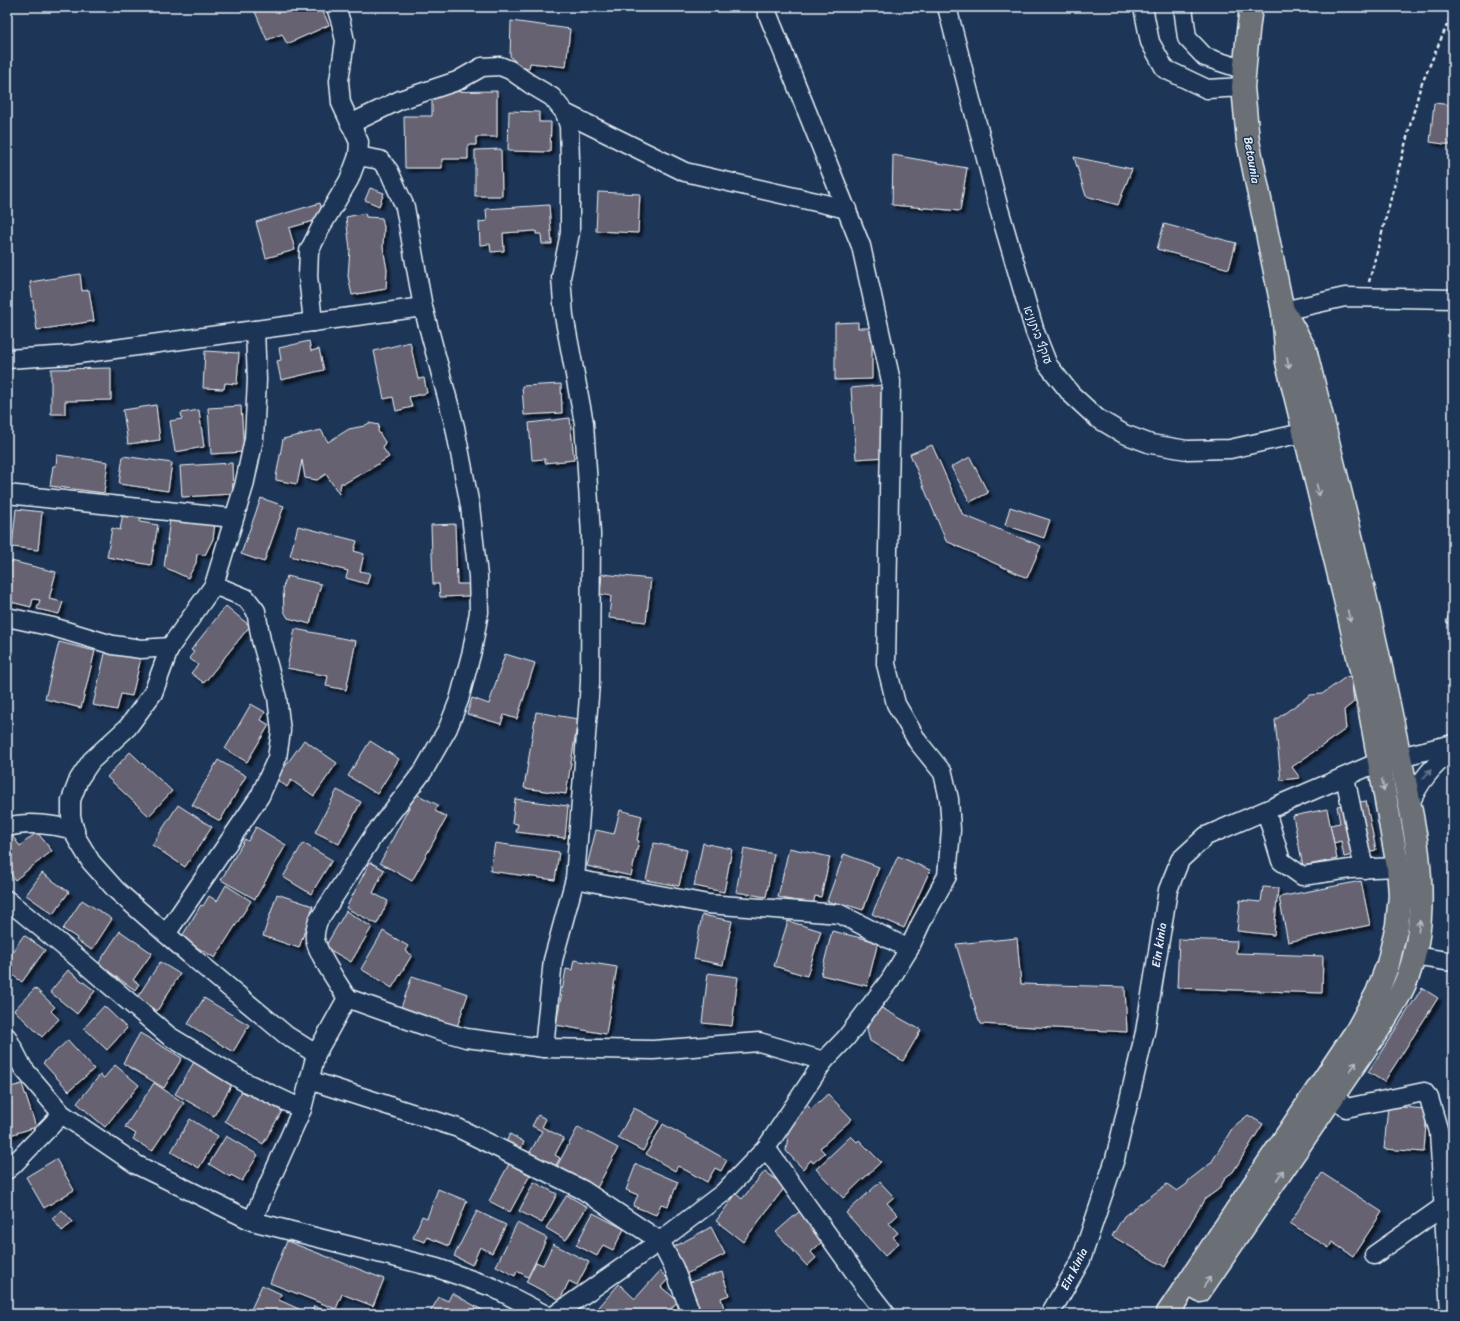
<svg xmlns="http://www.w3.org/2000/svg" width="1460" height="1321" font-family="Sriracha,'Playpen Sans Hebrew',sans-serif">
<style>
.building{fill:#666272;stroke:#e8f1f8;filter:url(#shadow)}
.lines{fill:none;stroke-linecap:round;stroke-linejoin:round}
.minor-casing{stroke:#e8f1f8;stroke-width:21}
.major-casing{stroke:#e8f1f8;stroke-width:25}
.path{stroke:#e8f1f8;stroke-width:2.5;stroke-dasharray:4 3;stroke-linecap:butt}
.minor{stroke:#1d3557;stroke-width:18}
.major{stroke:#6b6f75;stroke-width:22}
.oneway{stroke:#b6bdc4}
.oneway2{stroke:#64778f}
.labels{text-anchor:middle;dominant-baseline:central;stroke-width:3;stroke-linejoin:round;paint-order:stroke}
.street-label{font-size:12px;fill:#e8f1f8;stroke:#1d3557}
</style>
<defs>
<filter id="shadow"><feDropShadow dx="3.5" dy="3.5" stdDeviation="1" flood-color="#0009"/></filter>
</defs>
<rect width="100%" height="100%" fill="#1d3557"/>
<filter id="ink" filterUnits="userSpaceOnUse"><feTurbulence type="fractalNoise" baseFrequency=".025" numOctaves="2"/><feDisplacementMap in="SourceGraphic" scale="8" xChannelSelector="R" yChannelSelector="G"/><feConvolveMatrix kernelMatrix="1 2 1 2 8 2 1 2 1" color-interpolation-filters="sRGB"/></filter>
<g filter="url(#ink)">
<g class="building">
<polygon points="253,7 321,7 329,25 287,44 282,34 267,40"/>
<polygon points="511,21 570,29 566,67 530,63 529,69 519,66 510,56"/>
<polygon points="497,91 497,137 476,137 476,145 468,145 468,159 442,159 442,168 405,168 404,116 432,116 432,92"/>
<polygon points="1434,103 1453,105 1453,150 1451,149 1451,145 1430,142"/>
<polygon points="509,111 539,112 539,122 551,122 550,152 508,151"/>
<polygon points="501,149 502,196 475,196 475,150"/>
<polygon points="893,155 967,168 960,211 892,205"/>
<polygon points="1074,157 1132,169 1118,205 1086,196"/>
<polygon points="370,188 384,193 379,206 365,200"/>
<polygon points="598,192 640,194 638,233 596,231"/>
<polygon points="320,203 324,218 289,228 295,250 266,258 256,222"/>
<polygon points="549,205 552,244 542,244 541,234 536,234 536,231 503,233 504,251 491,252 490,244 480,245 479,222 487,221 486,209"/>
<polygon points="365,213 366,217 382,218 384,227 383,247 387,270 386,289 352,295 348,276 350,249 346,217"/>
<polygon points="1164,224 1236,243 1229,269 1157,249"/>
<polygon points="80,274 82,291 89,290 94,321 37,330 30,282"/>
<polygon points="858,322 858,328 872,328 872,379 835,380 835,323"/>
<polygon points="309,341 311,351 319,349 324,370 281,380 277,361 281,360 279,348"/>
<polygon points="410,342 418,379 424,378 427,393 409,397 412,407 396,411 393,397 384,399 374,351"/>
<polygon points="205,351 239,353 237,384 225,383 224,389 203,388"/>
<polygon points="111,368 111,400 65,401 65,414 51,414 51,369"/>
<polygon points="561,384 562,413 524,415 522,386"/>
<polygon points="882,385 887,457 856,459 851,388"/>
<polygon points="156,405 160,440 128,444 123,410"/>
<polygon points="241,406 244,452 211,454 208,408"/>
<polygon points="199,410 204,447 175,452 170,421 182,419 181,413"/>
<polygon points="570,418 574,460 545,463 545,459 532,460 529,423"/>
<polygon points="369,423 379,425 378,431 385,442 383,448 389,457 364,473 359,475 345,483 341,483 339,494 326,474 317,480 305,478 302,460 297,484 276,480 276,477 283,439 321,430 328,442 349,429 364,426"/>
<polygon points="932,445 963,515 1041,546 1027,578 946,541 910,454"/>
<polygon points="57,455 108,462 104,493 50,486 53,466 56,466"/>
<polygon points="123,456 172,463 168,491 119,484"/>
<polygon points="970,457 988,493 970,502 951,467"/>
<polygon points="232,463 233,494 182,497 180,466"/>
<polygon points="261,498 284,506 264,562 241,554"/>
<polygon points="1010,507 1050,520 1044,538 1005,525"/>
<polygon points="16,509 42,512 38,550 12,547"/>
<polygon points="123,513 141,516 140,522 158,525 151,565 107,557 112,528 120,530"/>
<polygon points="170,519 215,524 213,539 205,555 197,554 196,563 188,578 164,567 168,539 167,541"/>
<polygon points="455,524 457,584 469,584 469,596 440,597 439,584 433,584 431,525"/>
<polygon points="298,526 357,541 354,551 364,554 360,571 370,573 367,584 346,578 348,571 290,556"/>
<polygon points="11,561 56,572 49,599 63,602 59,614 37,609 40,600 33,599 31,607 7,601 7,577"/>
<polygon points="602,574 651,579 646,622 609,618 611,596 600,594"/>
<polygon points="287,576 321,584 310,624 288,618 284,611 283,587"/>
<polygon points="1453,605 1453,626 1446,622"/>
<polygon points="226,606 250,626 204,683 191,673 198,665 189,658 194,652 191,650"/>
<polygon points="295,629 356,641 346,690 326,686 328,676 287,668"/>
<polygon points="59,642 95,651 81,708 45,699"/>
<polygon points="106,649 141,658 132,696 121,694 117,710 93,705"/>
<polygon points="505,654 535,663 517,719 504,715 501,724 467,714 472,698 489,704"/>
<polygon points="1351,676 1354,702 1344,710 1346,729 1292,767 1300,778 1281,780 1275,720 1310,695 1322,694 1346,677"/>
<polygon points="251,704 265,712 261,720 269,725 247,762 225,749"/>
<polygon points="536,712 578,719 566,794 524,788"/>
<polygon points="304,740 337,763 314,796 291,780 287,787 276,779"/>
<polygon points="370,741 399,759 377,794 348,776"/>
<polygon points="130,752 172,791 149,816 107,777"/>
<polygon points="218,760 246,776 220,821 192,805"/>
<polygon points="337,790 361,802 339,844 315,832"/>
<polygon points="416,794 438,805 435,811 447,817 412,881 380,863"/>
<polygon points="515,799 568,806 565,838 516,832 518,824 512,823"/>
<polygon points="1366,801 1376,850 1344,857 1341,841 1334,843 1330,825 1340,823 1337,806"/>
<polygon points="178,805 212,827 185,867 152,845"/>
<polygon points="1327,809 1337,859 1303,866 1293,816"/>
<polygon points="620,810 642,816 637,840 639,841 631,876 587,866 596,830 614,834"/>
<polygon points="256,827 286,845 255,899 221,880 245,839 248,841"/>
<polygon points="37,832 52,851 15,880 7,869 7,835 10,833 20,846"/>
<polygon points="303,843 332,860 311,894 283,877"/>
<polygon points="495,843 559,852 555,880 490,871"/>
<polygon points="654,843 687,850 679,886 646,880"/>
<polygon points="703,843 732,849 724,892 694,886"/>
<polygon points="744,848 774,854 766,897 736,892"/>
<polygon points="789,848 830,857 821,897 815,896 813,905 778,897"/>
<polygon points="844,854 879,867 863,910 844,904 843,907 827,901"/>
<polygon points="898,856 930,870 904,928 872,914"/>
<polygon points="370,862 384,870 373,893 388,901 377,924 346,908"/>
<polygon points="42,873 69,892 53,914 26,895"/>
<polygon points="1361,881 1370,925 1288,942 1279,897"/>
<polygon points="226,885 251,901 215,958 193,945 191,948 179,941 201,905 203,906 209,896 217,901"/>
<polygon points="1263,887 1278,888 1274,935 1237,931 1240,900 1261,902"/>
<polygon points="277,894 313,906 299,948 263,936"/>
<polygon points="82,900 112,919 92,950 76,940 77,938 63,929"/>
<polygon points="346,911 372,927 351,962 325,947"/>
<polygon points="702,915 732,921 723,965 694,959"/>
<polygon points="788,921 821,931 807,976 774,966"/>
<polygon points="120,931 152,953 133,980 139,984 135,990 98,964"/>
<polygon points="383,931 408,946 405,951 412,955 392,988 361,969"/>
<polygon points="832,931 878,942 867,986 821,975"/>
<polygon points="24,935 45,950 22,982 7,971 7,959"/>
<polygon points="1017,938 1021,984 1125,987 1127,1032 980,1024 956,944"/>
<polygon points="1179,939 1237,941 1236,953 1323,956 1322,993 1177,988"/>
<polygon points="574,960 617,967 606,1034 556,1025 566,969 572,970"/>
<polygon points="160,962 180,974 157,1011 137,998"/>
<polygon points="68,970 95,991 77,1014 50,992"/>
<polygon points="708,973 738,977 732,1026 702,1023"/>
<polygon points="412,976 468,994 457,1027 401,1008"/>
<polygon points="35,988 55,1007 51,1011 59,1019 42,1037 14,1010"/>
<polygon points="1422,988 1438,998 1384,1082 1368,1072"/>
<polygon points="204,998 249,1025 233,1052 188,1024"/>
<polygon points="104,1006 127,1028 107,1050 84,1028"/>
<polygon points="878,1006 921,1030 903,1061 870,1041 867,1030 870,1019"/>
<polygon points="140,1033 182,1058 164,1088 123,1063"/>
<polygon points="68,1040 94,1069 69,1091 43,1063"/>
<polygon points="194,1062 232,1084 214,1116 175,1094"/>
<polygon points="115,1065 139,1085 105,1127 77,1103 100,1075 104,1078"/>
<polygon points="154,1083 184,1103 152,1151 133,1139 136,1134 125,1127"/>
<polygon points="22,1084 36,1127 7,1136 7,1088"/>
<polygon points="243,1089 282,1111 263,1144 225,1121"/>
<polygon points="828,1094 852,1119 820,1148 825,1153 813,1163 811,1160 803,1169 786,1151 789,1126 806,1104 811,1109"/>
<polygon points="1388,1106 1427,1109 1424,1152 1384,1149"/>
<polygon points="634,1108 659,1121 643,1151 618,1138"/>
<polygon points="538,1115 546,1119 542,1127 564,1138 555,1155 560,1158 555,1167 529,1154 542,1131 532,1126"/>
<polygon points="1248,1115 1263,1124 1233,1172 1226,1177 1219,1189 1204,1200 1165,1267 1112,1236 1124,1216 1167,1184 1177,1191 1187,1184 1189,1180 1211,1163 1233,1127"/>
<polygon points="190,1119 218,1136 199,1168 171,1152"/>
<polygon points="663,1124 727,1160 721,1171 715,1168 707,1182 678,1166 675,1171 646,1154"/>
<polygon points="578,1127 618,1148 597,1188 557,1166"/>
<polygon points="510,1134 524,1142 520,1151 505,1144"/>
<polygon points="226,1136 258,1155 242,1181 231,1175 230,1177 209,1164"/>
<polygon points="851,1136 857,1142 859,1140 881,1162 843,1198 816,1169"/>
<polygon points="56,1159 74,1190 44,1208 26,1177"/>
<polygon points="509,1164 530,1175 510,1212 489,1201"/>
<polygon points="636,1164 678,1182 668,1206 661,1204 656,1215 633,1206 638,1195 626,1190"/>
<polygon points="765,1171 785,1187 743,1242 716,1221 736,1194 742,1199"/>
<polygon points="1322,1173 1382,1212 1353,1256 1332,1242 1329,1248 1290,1223"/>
<polygon points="534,1182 557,1194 542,1223 519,1211"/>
<polygon points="880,1182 894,1197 887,1203 898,1215 889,1223 898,1233 893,1237 899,1243 885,1256 846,1213"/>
<polygon points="438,1189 467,1201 449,1246 427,1237 425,1242 413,1238 422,1216 427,1218"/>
<polygon points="567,1195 587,1207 566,1240 546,1228"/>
<polygon points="62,1210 73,1222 62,1231 52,1218"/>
<polygon points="477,1211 506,1225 492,1253 480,1247 472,1265 454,1256"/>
<polygon points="800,1211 825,1239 811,1252 816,1258 807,1266 776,1232"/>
<polygon points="593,1213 624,1229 613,1250 603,1245 597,1256 576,1245"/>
<polygon points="517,1223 547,1238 528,1277 517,1271 515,1276 496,1266"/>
<polygon points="711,1227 725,1254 686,1274 672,1248"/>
<polygon points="287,1241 384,1279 373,1306 342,1294 336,1309 270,1283"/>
<polygon points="553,1244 589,1262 577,1285 569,1281 560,1300 526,1282 536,1262 543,1265"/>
<polygon points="660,1271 668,1279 661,1287 678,1301 666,1314 593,1314 619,1284 635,1299"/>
<polygon points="722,1272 729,1295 721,1298 724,1309 706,1314 695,1314 692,1302 696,1301 690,1282"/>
<polygon points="262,1285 281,1294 279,1300 310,1314 249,1314"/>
<polygon points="452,1293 489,1314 429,1314 439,1297 448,1301"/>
<polygon points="314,1306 332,1314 311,1314"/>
</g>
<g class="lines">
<defs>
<g id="minor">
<polyline points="947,7 999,209 1035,332 1048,365 1071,394 1097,418 1124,434 1151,444 1187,450 1230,449 1316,430"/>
<polyline points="1143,7 1150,42 1165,69 1207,89 1243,87"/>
<polyline points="1183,7 1187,38 1205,57 1245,70"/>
<polyline points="565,113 685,172 847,209"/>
<polyline points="350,124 400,100 457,81 482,67 500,66 510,70 530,84 552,97 565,113 569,126 570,161 570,233 561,277 564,316 584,423 591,534 590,683 575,879 553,960 544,1048"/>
<polyline points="1283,311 1345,297 1453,299"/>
<polyline points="313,322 308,276 309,251 321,227 349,180 358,156 359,142 341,103 339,81 345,41 341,23 336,7"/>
<polyline points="255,330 257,380 254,439 244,486 214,585 170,647 153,693 128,727 91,761 79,779 71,800 71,816 76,837 91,862 116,890 190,955 286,1035 316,1054"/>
<polyline points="7,359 71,355 423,307"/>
<polyline points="7,494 233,518"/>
<polyline points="7,617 53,627 113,645 141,649 170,647"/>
<polyline points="1345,777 1364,869"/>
<path d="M1409,806c10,-25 24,-40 44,-57"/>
<polyline points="1266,811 1281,861 1302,876 1350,869 1398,867"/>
<path d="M7,827c22,-6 46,-2 68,3"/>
<polyline points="575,879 708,904 840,914 909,949"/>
<polyline points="7,900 79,959 169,1036 245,1082 302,1109"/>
<polyline points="166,934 260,796 277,758 281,731 277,697 261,640 256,611 246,598 214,585"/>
<polyline points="1414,956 1453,962"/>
<polyline points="347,998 428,1027 466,1038 544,1048 653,1050 759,1042 824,1061"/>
<polyline points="7,1037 23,1068 62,1114 137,1165 252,1221 437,1268 492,1287 544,1314"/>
<polyline points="309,1080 458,1128 583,1190 660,1241 674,1268 689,1308"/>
<polyline points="1334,1095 1346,1108 1424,1092 1429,1098 1439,1132 1450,1313 1453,1313"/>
<polyline points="766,1148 868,1291 886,1314"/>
<polyline points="7,1170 13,1165 62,1114"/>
<path d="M252,1221l50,-112 14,-55 31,-56c-9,-15 -29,-43 -32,-59 -1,-7 1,-12 3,-18l56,-86 50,-65 24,-42 11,-28 13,-49 7,-39 -1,-36 -8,-70 -15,-79 -32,-120 -18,-100 -16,-36 -9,-11 -22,-4"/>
<polyline points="1374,1255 1444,1206"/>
<polyline points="556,1314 660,1241 723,1193 766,1148 824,1061 846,1038 890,980 909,949 921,923 947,876 951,830 949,799 943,773 918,742 896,704 886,664 891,381 861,246 765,7"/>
<polyline points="1050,1314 1081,1260 1115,1159 1145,1032 1168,890 1180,860 1206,836 1379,762 1453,744"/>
</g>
<g id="major">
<path d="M1200,1291l179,-262c11,-18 25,-38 31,-59 3,-8 5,-18 7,-27 12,-70 -8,-141 -22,-209 -26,-129 -58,-257 -90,-385l-19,-34"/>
<polyline points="1167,1314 1357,1030 1377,993 1388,964 1397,925 1400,895 1398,867 1369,706 1348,612 1287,362 1283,311 1248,141 1243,87 1248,31 1251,7"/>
</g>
</defs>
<use href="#minor" class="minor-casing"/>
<use href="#major" class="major-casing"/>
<polyline class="path" points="1369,282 1420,88 1453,11"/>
<use href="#minor" class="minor"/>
<use href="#major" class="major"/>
</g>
<defs><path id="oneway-shaft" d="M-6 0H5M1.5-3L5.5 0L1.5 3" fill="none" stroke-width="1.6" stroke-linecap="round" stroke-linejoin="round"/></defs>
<g class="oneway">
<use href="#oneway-shaft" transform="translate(1288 363) rotate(80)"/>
<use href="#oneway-shaft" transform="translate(1318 490) rotate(76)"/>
<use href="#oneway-shaft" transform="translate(1349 616) rotate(77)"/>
<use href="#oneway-shaft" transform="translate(1383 785) rotate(80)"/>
<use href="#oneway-shaft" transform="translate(1419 926) rotate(-84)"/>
<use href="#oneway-shaft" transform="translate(1353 1067) rotate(-56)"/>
<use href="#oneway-shaft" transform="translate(1280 1175) rotate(-56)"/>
<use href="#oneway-shaft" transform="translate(1207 1282) rotate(-56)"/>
</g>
<use class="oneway2" href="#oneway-shaft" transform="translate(1427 774) rotate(-50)"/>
</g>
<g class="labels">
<g class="street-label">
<text transform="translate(1252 160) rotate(80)">Betounia</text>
<text transform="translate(1038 335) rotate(69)">עוקף ביתוניא</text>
<text transform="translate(1159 945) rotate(-81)">Ein kinia</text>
<text transform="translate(1074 1269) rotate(-63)">Ein kinia</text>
</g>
</g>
<rect width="1460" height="1321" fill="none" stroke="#1d3557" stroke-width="24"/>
<rect x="12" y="12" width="1436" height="1297" fill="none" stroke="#e8f1f8" stroke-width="1.5" filter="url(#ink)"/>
</svg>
